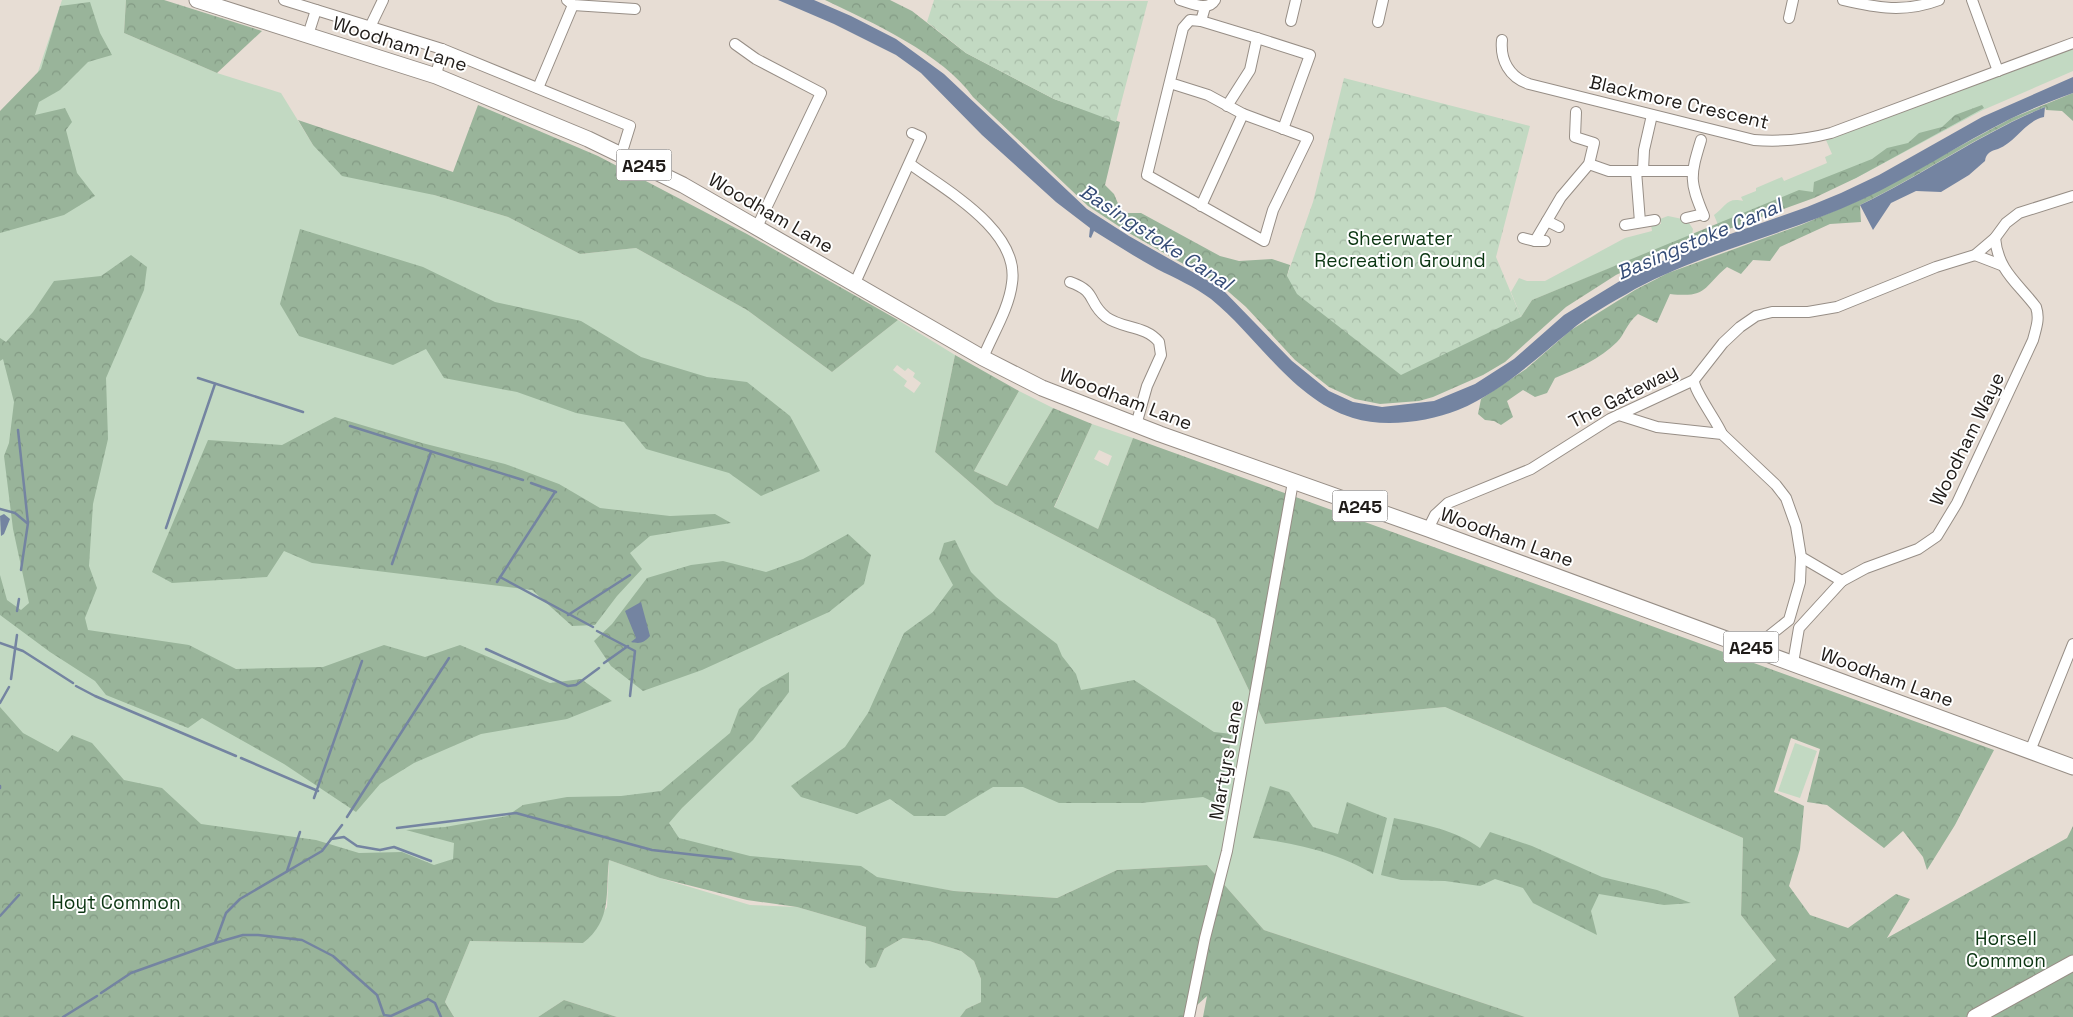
<svg xmlns="http://www.w3.org/2000/svg" width="2073" height="1017" font-family="'Space Grotesk',sans-serif">
<style>
.green{fill:#c2d9c2;fill-rule:evenodd}
.forest{fill:url(#forest-crowns)}
.park{fill:url(#park-crowns)}
.water{fill:#7484a1}
.lines{fill:none;stroke-linecap:round;stroke-linejoin:round}
.stream{stroke:#7484a1;stroke-width:2.5}
.minor-casing{stroke:#978e86;stroke-width:12}
.primary-casing{stroke:#978e86;stroke-width:17}
.minor{stroke:#fff;stroke-width:10}
.primary{stroke:#fff;stroke-width:15}
.labels{text-anchor:middle;dominant-baseline:central;stroke-width:4;stroke-linejoin:round;paint-order:stroke}
.shield{fill:#fff;stroke:#625f5d;stroke-width:1}
.shield-label{font-size:18px;font-weight:bold;fill:#1f1b18}
.street-label{font-size:19px;fill:#1f1b18;stroke:#fff}
.park-label{font-size:19px;fill:#0b3612;stroke:#fff}
.water-label{font-size:20px;font-style:italic;fill:#354c77;stroke:#fff}
</style>
<defs>
<pattern id="forest-crowns" width="20" height="18" patternUnits="userSpaceOnUse" patternTransform="scale(1.25)"><rect width="20" height="18" fill="#99b49a"/><path d="M2 6a3 3 0 1 1 6 0M12 15a3 3 0 1 1 6 0" fill="none" stroke="#839a84"/></pattern>
<pattern id="park-crowns" width="20" height="18" patternUnits="userSpaceOnUse" patternTransform="scale(1.25)"><rect width="20" height="18" fill="#c2d9c2"/><path d="M2 6a3 3 0 1 1 6 0M12 15a3 3 0 1 1 6 0" fill="none" stroke="#a6baa6"/></pattern>
</defs>
<rect width="100%" height="100%" fill="#e7ddd4"/>
<g class="green">
<path d="M62,0h64l-2,33 93,40 64,20 32,52 121,50 74,22 72,37 56,-6 111,62 85,62 66,-52 57,35 -20,97 60,52 220,115 50,105 180,-17 298,131 -2,77 35,45 -42,37 5,20h-214l-261,-87 -57,-65 -90,5 -60,28 -103,-7 -442,-72 -60,49 -98,26 -354,-155v-554zM897,365l8,6 3,-3 7,5 -2,4 8,6 -7,10 -10,-7 3,-5 -14,-11z"/>
<path d="M2073,48v23l-90,39 -127,68 -135,54 -7,-17c12,-8 12,-18 29,-14l-2,-4 15,-6v-3l26,-11 2,4 43,-18 -2,-6 7,-3 -6,-14z"/>
<polygon points="1668,216 1687,220 1693,229 1692,235 1532,300 1521,317 1511,292 1519,278 1527,281 1545,281 1625,238 1652,231 1651,225 1661,224 1660,219"/>
<polygon points="1019,391 1053,408 1007,486 974,471"/>
<path d="M1092,424l41,14 -35,91 -44,-21zM1099,450l13,6 -4,10 -14,-7z"/>
<polygon points="1795,743 1817,751 1800,798 1778,791"/>
<polygon points="609,860 660,878 750,905 797,907 866,927 865,963 876,967 884,949 903,938 929,941 961,951 974,961 981,979 981,1002 966,1009 960,1017 617,1017 564,1000 538,1017 454,1017 445,1002 470,941 583,943 607,907"/>
</g>
<g class="forest">
<polygon points="126,0 164,0 262,31 217,73 124,33"/>
<path d="M825,0h65l22,11 54,42 88,46 66,23 -15,63 9,9 8,19h19l79,43 19,5 33,-2 18,6 -3,11 234,41 11,-17 267,-110 14,2 1,-10 58,-23 15,-11 21,-5 11,-10 23,-6 13,-12 27,-10 2,3 -128,70 -42,20 -154,56 -44,21 -50,32 -61,55 -22,13 -50,22 -14,4 -39,3 -25,-5 -26,-12 -34,-27 -49,-53 -24,-21 -93,-53 -41,-27 -115,-109c-30,-43 -102,-75 -148,-97z"/>
<polygon points="90,2 100,33 112,55 88,62 60,90 39,102 35,115 65,108 72,122 66,130 77,173 95,196 64,215 0,233 0,111 41,69 60,6"/>
<path d="M2073,93v28l-11,-10 -16,-1 -1,-3c-65,26 -122,68 -185,98l1,17 -31,2 -50,23 -10,14 -17,-1 -12,14 -14,-7c-25,21 -19,31 -57,27l-13,29 -19,-9c-12,10 -13,20 -21,28 -17,17 -40,27 -62,36l-8,15 -12,4 -12,-7 -16,11 6,16 -12,8 -7,-4 -9,-1 -7,-6 3,-15 45,-30 45,-39 64,-40 33,-17 133,-48 59,-25 152,-82z"/>
<polygon points="478,105 598,156 747,234 898,320 832,372 747,310 636,248 580,254 508,217 434,195 342,176 313,145 298,120 453,172"/>
<polygon points="300,229 423,267 495,302 581,321 641,357 707,377 747,382 790,416 820,471 761,496 729,473 646,449 624,422 576,413 517,392 444,378 426,349 393,365 299,336 280,304"/>
<polygon points="131,255 147,267 144,290 106,378 108,439 93,504 89,566 97,588 85,618 88,630 189,645 236,669 323,667 384,645 425,657 460,645 550,683 581,679 612,701 567,719 481,734 414,763 380,784 356,812 284,764 202,718 188,728 106,695 95,681 50,652 0,615 0,575 7,600 21,610 29,603 13,529 4,456 9,443 14,402 3,359 0,361 0,338 6,342 33,312 54,281 101,276"/>
<polygon points="955,355 1019,391 974,471 1007,486 1053,408 1092,424 1054,507 1098,529 1133,438 1994,750 1955,825 1927,870 1923,857 1903,831 1884,848 1827,805 1807,802 1820,749 1791,738 1774,792 1804,806 1800,849 1789,886 1810,915 1848,928 1896,894 1910,899 1887,938 2067,838 2073,826 2073,1017 1739,1017 1734,997 1776,960 1741,915 1743,838 1445,707 1265,724 1215,619 995,504 935,452"/>
<polygon points="335,417 422,443 505,464 559,484 600,508 670,516 715,514 731,523 650,536 630,553 642,569 617,596 595,625 572,626 532,590 312,563 284,551 267,577 172,583 152,572 208,440 282,445"/>
<polygon points="848,534 871,555 864,584 829,612 702,670 643,691 611,666 594,641 612,624 647,578 691,565 723,561 766,572 803,559"/>
<polygon points="955,540 971,572 996,597 1057,644 1062,656 1076,674 1081,690 1134,680 1214,732 1232,734 1218,804 1203,797 1140,803 1059,803 1023,787 993,787 945,816 914,816 890,799 857,814 801,797 791,786 845,747 868,713 904,633 933,612 953,585 939,559 944,543"/>
<path d="M789,672v20l-36,48 -71,68 -13,15 10,15 71,18 111,10 16,11 77,14 103,7 60,-28 90,-5 57,65 261,87h-322l4,-21 -23,21h-224l6,-8 15,-7v-23l-7,-18 -13,-10 -32,-10 -26,-3 -19,11 -8,18 -6,1 -5,-5 1,-36 -69,-20 -50,-7 -87,-22 -51,-18c-4,32 4,60 -26,83l-113,-2 -25,61 9,15h-454v-310l23,26 35,19 14,-17 20,8 32,37 38,8 39,36 115,16 43,13 43,-1 32,13 19,-6 1,-16 -48,-13 39,-3 62,-11 16,-11 44,-8 54,-1 40,-5 69,-58 9,-24 22,-21z"/>
<path d="M1270,786l19,6 24,35 25,7 9,-32 40,16 -14,56c-33,-21 -82,-32 -120,-36z"/>
<path d="M1394,818c30,6 61,12 86,30l10,-16 42,14 70,31 55,13 34,13 -27,2 -65,-11 -8,17 6,24 -64,-32 -10,-15 -28,-9 -15,7 -35,-5 -44,-1 -20,-5z"/>
<polygon points="564,1000 617,1017 538,1017"/>
</g>
<g class="park">
<polygon points="934,0 1148,1 1116,122 1054,99 966,53 927,22"/>
<polygon points="1344,78 1530,126 1496,257 1521,317 1401,375 1297,294 1287,276 1313,202"/>
</g>
<g class="water">
<path d="M778,0h36l37,16 45,23 48,35 143,135 42,27 92,52 71,73 37,30 24,11 29,5 52,-6 41,-17 39,-25 50,-44 69,-42 86,-35 88,-31 34,-14 38,-18 103,-58 91,-40v16c-21,8 -43,16 -63,26 -50,25 -98,57 -149,81 -74,34 -154,51 -226,89 -22,13 -47,26 -66,43 -36,29 -68,60 -111,78 -30,12 -74,18 -105,8 -61,-19 -94,-80 -142,-119 -16,-12 -36,-21 -54,-30 -22,-12 -42,-25 -63,-38l-3,7 -2,-1 1,-9 -34,-26 -74,-67 -61,-62 -25,-18 -62,-31z"/>
<path d="M2045,107l-1,10c-19,4 -28,25 -46,32 -7,2 -12,4 -13,12l-16,14 -28,17 -25,-1 -25,12 -18,27 -13,-25c63,-30 121,-72 185,-98z"/>
<polygon points="4,514 10,519 4,534 1,536 0,516"/>
<path d="M641,602l9,34c-6,7 -10,8 -19,6l5,-4 -11,-27z"/>
</g>
<g class="lines">
<g class="stream">
<polyline points="198,378 303,412"/>
<polyline points="350,426 523,480"/>
<polyline points="18,430 28,523 21,570"/>
<polyline points="531,483 556,492"/>
<polyline points="0,509 15,513 27,523"/>
<polyline points="166,528 215,384"/>
<polyline points="392,564 431,452"/>
<polyline points="500,577 593,627"/>
<polyline points="497,582 555,492"/>
<polyline points="17,611 19,599"/>
<polyline points="568,615 630,575"/>
<polyline points="597,631 635,651 630,696"/>
<polyline points="0,643 23,651 73,683"/>
<polyline points="486,649 568,686 576,685 599,668"/>
<polyline points="604,663 628,646"/>
<polyline points="11,679 17,635"/>
<polyline points="76,686 95,696 236,756"/>
<polyline points="0,703 9,687"/>
<polyline points="241,758 318,791"/>
<polyline points="0,786 0,788"/>
<polyline points="314,798 362,661"/>
<polyline points="347,817 449,658"/>
<polyline points="397,828 516,813 652,850 731,859"/>
<polyline points="331,839 344,837 357,846 380,850 394,847 431,861"/>
<polyline points="287,871 300,832"/>
<polyline points="0,916 19,895"/>
<polyline points="215,943 226,913 240,899 322,851 342,825"/>
<polyline points="101,993 131,973 215,943 243,935 258,935 302,940 333,956 377,995 384,1015 391,1016 428,999 435,1003 441,1017"/>
<polyline points="63,1017 97,996"/>
</g>
<defs>
<g id="minor">
<polyline points="284,0 442,49 630,126 621,155"/>
<polyline points="567,0 573,5 635,9"/>
<path d="M1180,0c11,3 28,12 35,0"/>
<path d="M1843,0c34,8 62,13 96,0"/>
<polyline points="1972,0 1998,71"/>
<polyline points="1789,18 1793,0"/>
<polyline points="1201,21 1257,38 1250,70 1227,106"/>
<polyline points="1291,21 1296,0"/>
<polyline points="1378,22 1383,0"/>
<polyline points="370,27 383,0"/>
<polyline points="308,35 316,10"/>
<polyline points="1257,38 1310,55 1283,129"/>
<path d="M1502,40c-2,20 7,37 27,44l225,56c27,2 51,0 77,-7l242,-90"/>
<polyline points="735,44 756,59 821,93 757,227"/>
<polyline points="436,76 442,49"/>
<polyline points="1170,83 1208,95 1243,114 1308,138 1273,210 1264,241 1147,175 1183,28 1190,20 1201,21 1205,7"/>
<polyline points="538,88 573,5"/>
<path d="M1701,140c-11,36 -12,41 3,76"/>
<path d="M910,164c37,27 110,67 102,119 -3,26 -20,52 -29,75"/>
<polyline points="1589,164 1609,171 1692,171"/>
<polyline points="1643,170 1644,150 1652,115"/>
<polyline points="1636,171 1640,222"/>
<polyline points="1201,206 1243,114"/>
<polyline points="1686,218 1703,214"/>
<polyline points="1547,221 1559,227"/>
<polyline points="1625,225 1655,220"/>
<polyline points="1523,238 1535,241 1545,241"/>
<polyline points="1535,241 1561,197 1589,164 1594,143 1575,137 1576,112"/>
<polyline points="1975,255 2001,265"/>
<path d="M1070,282c28,10 17,20 36,35 16,12 39,8 53,25l2,13 -14,31 -11,39"/>
<polyline points="854,285 921,137 912,133"/>
<path d="M1694,380c-1,10 23,41 28,54"/>
<path d="M1619,415l38,12 65,7 54,51 10,13 10,28 5,31 41,24 24,-13 52,-19 19,-13 20,-33 76,-163c3,-12 7,-21 3,-33 -18,-24 -38,-36 -41,-69"/>
<polyline points="1428,529 1435,515 1448,503 1531,469 1610,419 1694,380 1723,343 1740,327 1756,316 1772,312 1808,312 1837,307 1936,267 1975,255 1995,238 2006,223 2019,213 2073,196"/>
<polyline points="1761,651 1769,636 1789,620 1800,582 1801,557"/>
<polyline points="1793,663 1799,628 1842,581"/>
<polyline points="2030,751 2073,644"/>
<polyline points="1189,1017 1205,938 1227,851 1293,482"/>
</g>
<g id="primary">
<polyline points="197,0 436,76 588,139 683,185 983,358 1042,388 1160,434 1428,529 2073,767"/>
<polyline points="1975,1017 2073,963"/>
</g>
</defs>
<use href="#minor" class="minor-casing"/>
<use href="#primary" class="primary-casing"/>
<use href="#minor" class="minor"/>
<use href="#primary" class="primary"/>
</g>
<g class="labels">
<g class="shield">
<rect x="616.5" y="149.5" width="55" height="31" rx="4"/>
<rect x="1332.5" y="490.5" width="55" height="31" rx="4"/>
<rect x="1723.5" y="631.5" width="55" height="31" rx="4"/>
</g>
<g class="shield-label">
<text x="644" y="165">A245</text>
<text x="1360" y="506">A245</text>
<text x="1751" y="647">A245</text>
</g>
<g class="street-label">
<text transform="translate(400 44) rotate(18)">Woodham Lane</text>
<text transform="translate(1679 102) rotate(13)">Blackmore Crescent</text>
<text transform="translate(771 213) rotate(30)">Woodham Lane</text>
<text transform="translate(1623 396) rotate(-27)">The Gateway</text>
<text transform="translate(1126 399) rotate(21)">Woodham Lane</text>
<text transform="translate(1967 439) rotate(-64)">Woodham Waye</text>
<text transform="translate(1507 537) rotate(20)">Woodham Lane</text>
<text transform="translate(1887 677) rotate(20)">Woodham Lane</text>
<text transform="translate(1226 760) rotate(-80)">Martyrs Lane</text>
</g>
<g class="park-label">
<text x="1400" y="238">Sheerwater<tspan x="1400" dy="22">Recreation Ground</tspan></text>
<text x="116" y="902">Hoyt Common</text>
<text x="2006" y="938">Horsell<tspan x="2006" dy="22">Common</tspan></text>
</g>
<g class="water-label">
<text transform="translate(1156 237) rotate(33)">Basingstoke Canal</text>
<text transform="translate(1699 239) rotate(-23)">Basingstoke Canal</text>
</g>
</g>
</svg>
